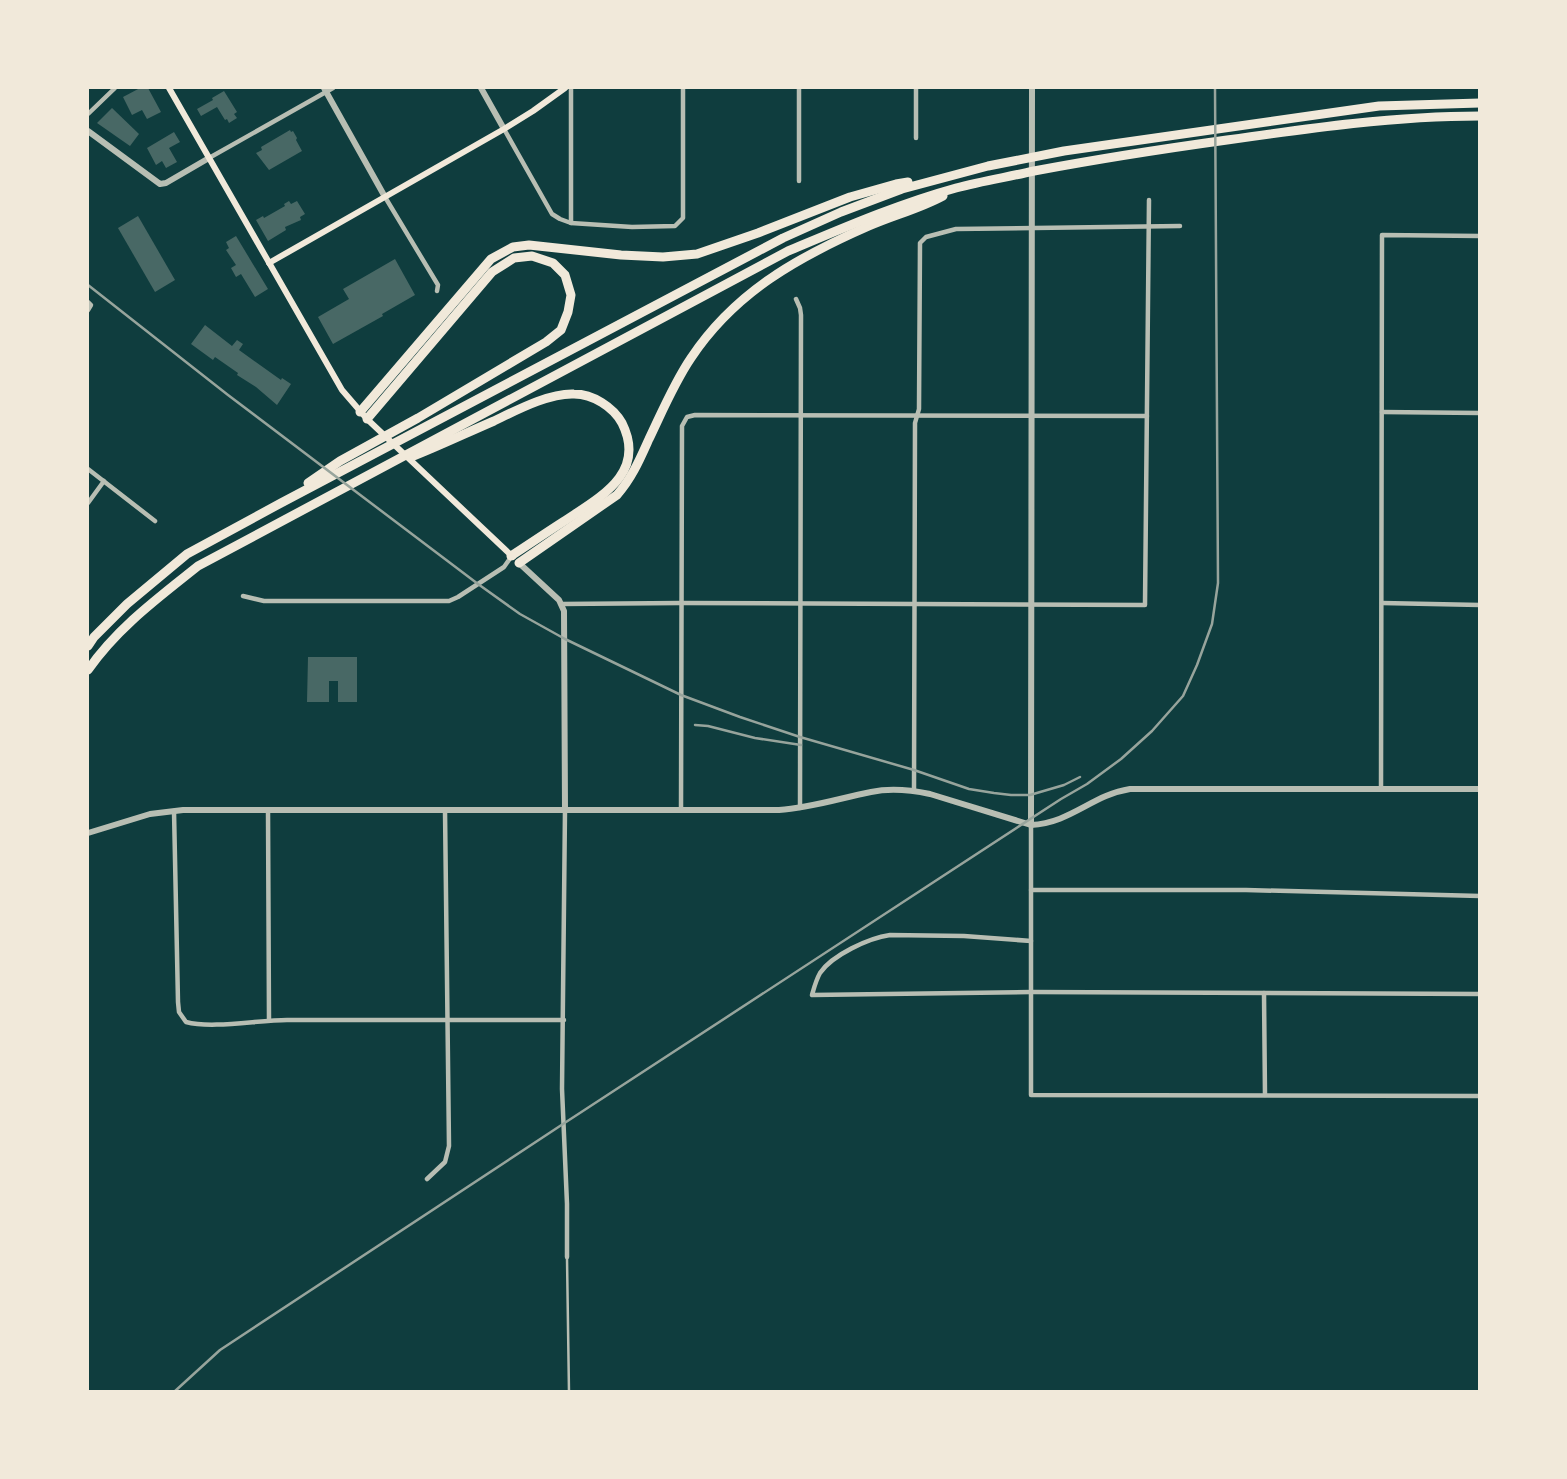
<svg xmlns="http://www.w3.org/2000/svg" width="1567" height="1479" font-family="Barlow,sans-serif">
<style>
.building{fill:#486865}
.lines{fill:none;stroke-linecap:round;stroke-linejoin:round}
.service{stroke:#b8beb3;stroke-width:2.5}
.minor{stroke:#b8beb3;stroke-width:4.5}
.tertiary{stroke:#b8beb3;stroke-width:6}
.secondary{stroke:#f1e9da;stroke-width:6}
.motorway{stroke:#f1e9da;stroke-width:9}
.rail{stroke:#97a49c;stroke-width:2.5}
</style>
<rect width="100%" height="100%" fill="#0f3d3e"/>
<g class="building">
<polygon points="140,88 148,88 161,112 147,119 142,110 132,115 123,97"/>
<polygon points="224,91 237,112 234,114 237,118 229,123 227,119 225,120 217,107 201,116 197,109 213,100 212,98"/>
<polygon points="112,108 139,134 130,146 97,123"/>
<polygon points="290,130 291,132 293,131 297,138 296,140 302,151 269,170 256,153 262,150 261,147"/>
<polygon points="174,132 180,142 169,148 177,162 166,168 162,161 156,165 147,148"/>
<polygon points="289,201 291,204 297,201 305,214 300,217 301,220 285,227 286,230 268,241 256,220 263,216 264,218 285,206 284,204"/>
<polygon points="138,216 175,280 155,292 118,228"/>
<polygon points="236,236 268,289 255,297 241,274 236,277 231,268 236,265 226,250 229,248 226,242"/>
<polygon points="395,259 415,295 382,314 383,316 333,344 318,317 349,299 343,289"/>
<polygon points="205,325 232,346 237,340 243,344 239,350 281,380 282,378 291,384 277,405 256,387 237,375 238,373 215,357 213,360 191,344"/>
<polygon points="308,657 357,657 357,702 338,702 338,681 329,681 329,702 307,702"/>
</g>
<g class="lines">
<polyline class="service" points="567,1258 569,1392"/>
<g class="minor">
<polyline points="571,88 571,223"/>
<polyline points="799,88 799,181"/>
<polyline points="88,114 115,88"/>
<polyline points="504,129 552,214 560,219 571,223 632,227 675,226 683,218 683,88"/>
<polyline points="916,138 916,88"/>
<polyline points="209,158 333,88"/>
<polyline points="385,197 438,285 437,291"/>
<polyline points="796,299 800,308 801,315 800,808"/>
<polyline points="88,302 91,305 88,310"/>
<polyline points="1382,412 1480,413"/>
<polyline points="88,469 155,521"/>
<polyline points="88,503 104,481"/>
<polyline points="243,596 264,601 449,601 458,597 504,567 511,557"/>
<polyline points="1382,603 1480,605"/>
<polyline points="561,604 681,603 1145,605 1149,200"/>
<polyline points="1381,789 1382,235 1480,236"/>
<polyline points="914,790 915,423 919,409 920,243 926,237 956,229 1180,226"/>
<polyline points="268,810 269,1020"/>
<polyline points="565,810 562,1089 567,1204 567,1257"/>
<polyline points="681,810 682,426 687,417 695,415 1147,416"/>
<path d="M174,811l4,191 1,10 7,10c26,7 72,-2 101,-2 92,0 184,0 277,0"/>
<polyline points="1031,825 1031,1095 1480,1096"/>
<polyline points="1031,890 1246,890 1480,896"/>
<path d="M1031,941l-67,-5 -74,-1c-21,3 -58,20 -70,38 -4,7 -6,15 -8,22l219,-3 449,2"/>
<polyline points="1264,993 1265,1095"/>
<polyline points="427,1179 445,1162 449,1146 445,810"/>
</g>
<g class="tertiary">
<polyline points="324,88 385,197"/>
<polyline points="481,88 504,129"/>
<polyline points="88,131 160,184 166,183 209,158"/>
<polyline points="519,563 559,600 564,611 565,810"/>
<polyline points="1031,825 1032,88"/>
<path d="M88,833l62,-19 33,-4h596c32,-2 61,-12 92,-18 19,-4 40,-2 59,2l101,31c40,-2 61,-30 99,-36h350"/>
</g>
<g class="secondary">
<polyline points="169,88 342,390 367,419 513,557"/>
<polyline points="269,263 504,129 533,111 565,88"/>
</g>
<g class="motorway">
<polyline points="360,412 491,259 513,247 529,245 621,255 663,257 697,254 758,233 850,197 896,184 908,182"/>
<path d="M411,457c28,-11 55,-24 83,-36 23,-11 55,-28 80,-27 19,0 39,13 48,29 24,48 -18,72 -53,95 -19,12 -38,25 -58,38"/>
<polyline points="308,483 340,461 418,418 546,342 561,330 568,312 571,295 565,275 553,263 532,256 514,258 492,272 367,419"/>
<path d="M519,563l98,-68c15,-17 23,-36 32,-56 13,-27 25,-56 42,-81 44,-66 107,-101 178,-132 25,-11 50,-17 74,-30"/>
<polyline points="88,646 94,637 127,604 187,554 281,503 783,238 841,212 902,189 988,166 1064,151 1379,106 1480,103"/>
<path d="M88,670c29,-42 70,-72 110,-104l590,-315c55,-23 110,-47 168,-63 26,-7 52,-11 78,-17 64,-12 128,-22 193,-31 84,-12 168,-24 253,-24"/>
</g>
<g class="rail">
<polyline points="88,285 228,395 478,584 520,614 565,639 681,695 740,717 800,737 914,770 969,789 994,793 1011,795 1030,795 1064,785 1080,777"/>
<polyline points="695,725 708,726 755,738 801,745"/>
<polyline points="174,1392 220,1350 563,1124 1061,799 1087,784 1121,759 1152,731 1183,696 1197,665 1212,624 1218,583 1215,88"/>
</g>
</g>
<rect width="1567" height="1479" fill="none" stroke="#f1e9da" stroke-width="178"/>
</svg>
